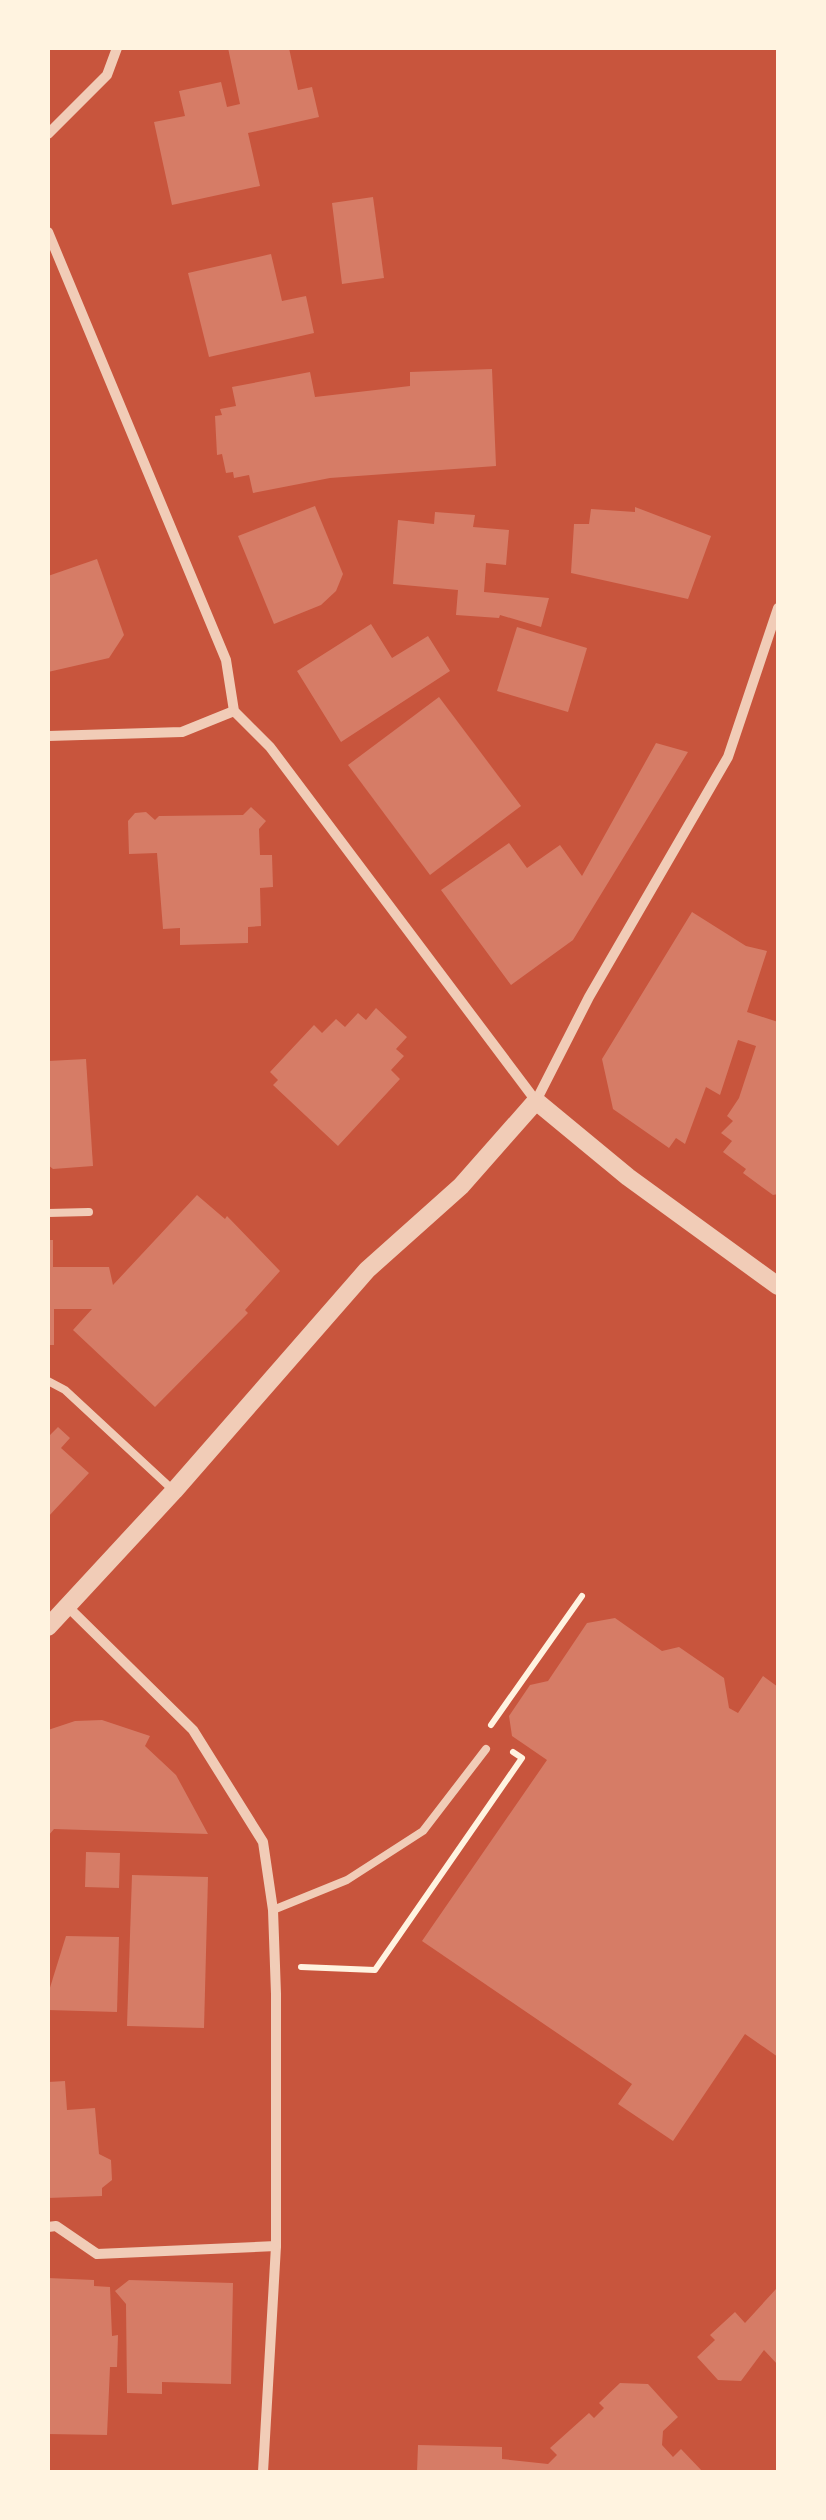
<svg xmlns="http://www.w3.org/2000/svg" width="826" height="2520" font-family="'DM Sans',sans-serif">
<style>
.building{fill:#d67c66}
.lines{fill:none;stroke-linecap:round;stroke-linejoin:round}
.path{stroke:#fff3e0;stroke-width:6}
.service{stroke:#f1ccb7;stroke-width:8}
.minor{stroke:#f1ccb7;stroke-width:10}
.tertiary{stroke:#f1ccb7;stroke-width:18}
</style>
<rect width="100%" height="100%" fill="#c8553d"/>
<g class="building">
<polygon points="228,48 289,48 298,90 312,87 319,117 248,133 260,186 172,205 154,122 185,116 179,91 221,82 227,107 240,104"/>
<polygon points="373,197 384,278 342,284 332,203"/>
<polygon points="271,254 282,301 306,296 314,333 209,357 188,273"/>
<polygon points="492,369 496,466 330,478 253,493 249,475 234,478 233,472 226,473 222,454 217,455 215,416 222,415 220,409 236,406 232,387 310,372 315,397 410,386 410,372"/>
<polygon points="315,506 343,574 336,591 321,605 274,624 238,536"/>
<polygon points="635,507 711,536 688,599 571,573 574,524 589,524 591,509 635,512"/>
<polygon points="435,512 475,515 473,527 509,530 506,565 486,563 484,592 549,598 541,627 500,615 499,618 456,615 458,590 393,584 398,520 434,524"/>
<polygon points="97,559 124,635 109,658 48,672 48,576"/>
<polygon points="371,624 392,658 428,636 450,671 341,742 297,671"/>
<polygon points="517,627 587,648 568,712 497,691"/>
<polygon points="439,697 521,806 430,875 348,765"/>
<polygon points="656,743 688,752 573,940 511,985 441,890 509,843 527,868 560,845 582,876"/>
<polygon points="251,807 266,821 259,829 260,855 272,855 273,887 260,888 261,926 248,927 248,943 180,945 180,928 163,929 157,853 129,854 128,821 135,813 146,812 155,820 159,816 243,815"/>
<polygon points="692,912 746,946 767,951 747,1012 778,1022 778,1194 773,1195 743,1173 746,1169 723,1152 732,1141 721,1133 733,1121 727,1116 739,1098 756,1046 738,1040 720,1095 706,1087 685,1144 676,1138 669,1148 613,1109 602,1059"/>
<polygon points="376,1008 407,1037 396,1049 404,1056 391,1070 400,1079 338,1146 273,1085 278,1080 270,1072 314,1025 322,1033 336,1019 345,1027 358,1013 366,1020"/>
<polygon points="86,1059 93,1166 53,1169 48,1165 48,1061"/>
<polygon points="197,1195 225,1219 227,1216 280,1271 245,1310 248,1313 155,1407 73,1330 92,1309 54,1309 54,1345 48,1345 48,1240 53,1240 53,1267 109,1267 113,1285"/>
<polygon points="58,1427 70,1438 61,1448 89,1473 48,1517 48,1437"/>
<polygon points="615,1618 662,1651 679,1647 724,1678 729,1708 738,1713 763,1676 778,1687 778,2057 745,2034 673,2141 618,2104 632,2084 422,1941 547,1760 512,1736 509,1716 530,1685 548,1681 587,1623"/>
<polygon points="102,1720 150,1736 145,1746 176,1775 208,1834 54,1829 48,1836 48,1730 75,1721"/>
<polygon points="86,1852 120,1853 119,1888 85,1887"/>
<polygon points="132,1875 208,1877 204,2028 127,2026"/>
<polygon points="66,1936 119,1937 117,2012 48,2010 48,1994"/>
<polygon points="65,2081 67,2110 95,2108 99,2154 111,2160 112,2180 102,2188 102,2196 48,2198 48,2082"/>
<polygon points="48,2278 94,2280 94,2286 110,2287 112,2336 118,2335 117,2367 110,2367 107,2435 48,2434"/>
<polygon points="129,2280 233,2283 231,2384 162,2382 162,2394 127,2393 126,2304 115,2291"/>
<polygon points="776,2289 778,2365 764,2350 741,2381 718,2380 697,2357 715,2340 710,2335 735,2312 745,2323"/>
<polygon points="620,2383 648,2384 678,2417 663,2431 662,2445 673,2457 681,2449 703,2472 417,2472 418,2445 502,2447 502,2459 548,2464 557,2455 550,2448 589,2413 594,2418 604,2408 599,2403"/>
</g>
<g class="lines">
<g class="path">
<polyline points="491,1725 582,1596"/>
<polyline points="301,1967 375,1970 522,1758 513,1752"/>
</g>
<g class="service">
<polyline points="48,1213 89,1212"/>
<polyline points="48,1381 65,1390 174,1491"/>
<polyline points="273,1910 347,1880 423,1831 486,1749"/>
</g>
<g class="minor">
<polyline points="48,134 107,75 117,48"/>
<polyline points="48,232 226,660 234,711 270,747 536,1101 589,997 728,757 778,608"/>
<polyline points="48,736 182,732 234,711"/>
<polyline points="68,1607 193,1730 263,1842 273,1910 276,1994 276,2246 263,2472"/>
<polyline points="48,2227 56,2226 97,2254 276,2246"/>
</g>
<polyline class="tertiary" points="48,1627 174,1491 367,1270 461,1186 536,1101 628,1177 778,1286"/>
</g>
<rect width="826" height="2520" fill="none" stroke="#fff3e0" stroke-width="100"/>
</svg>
